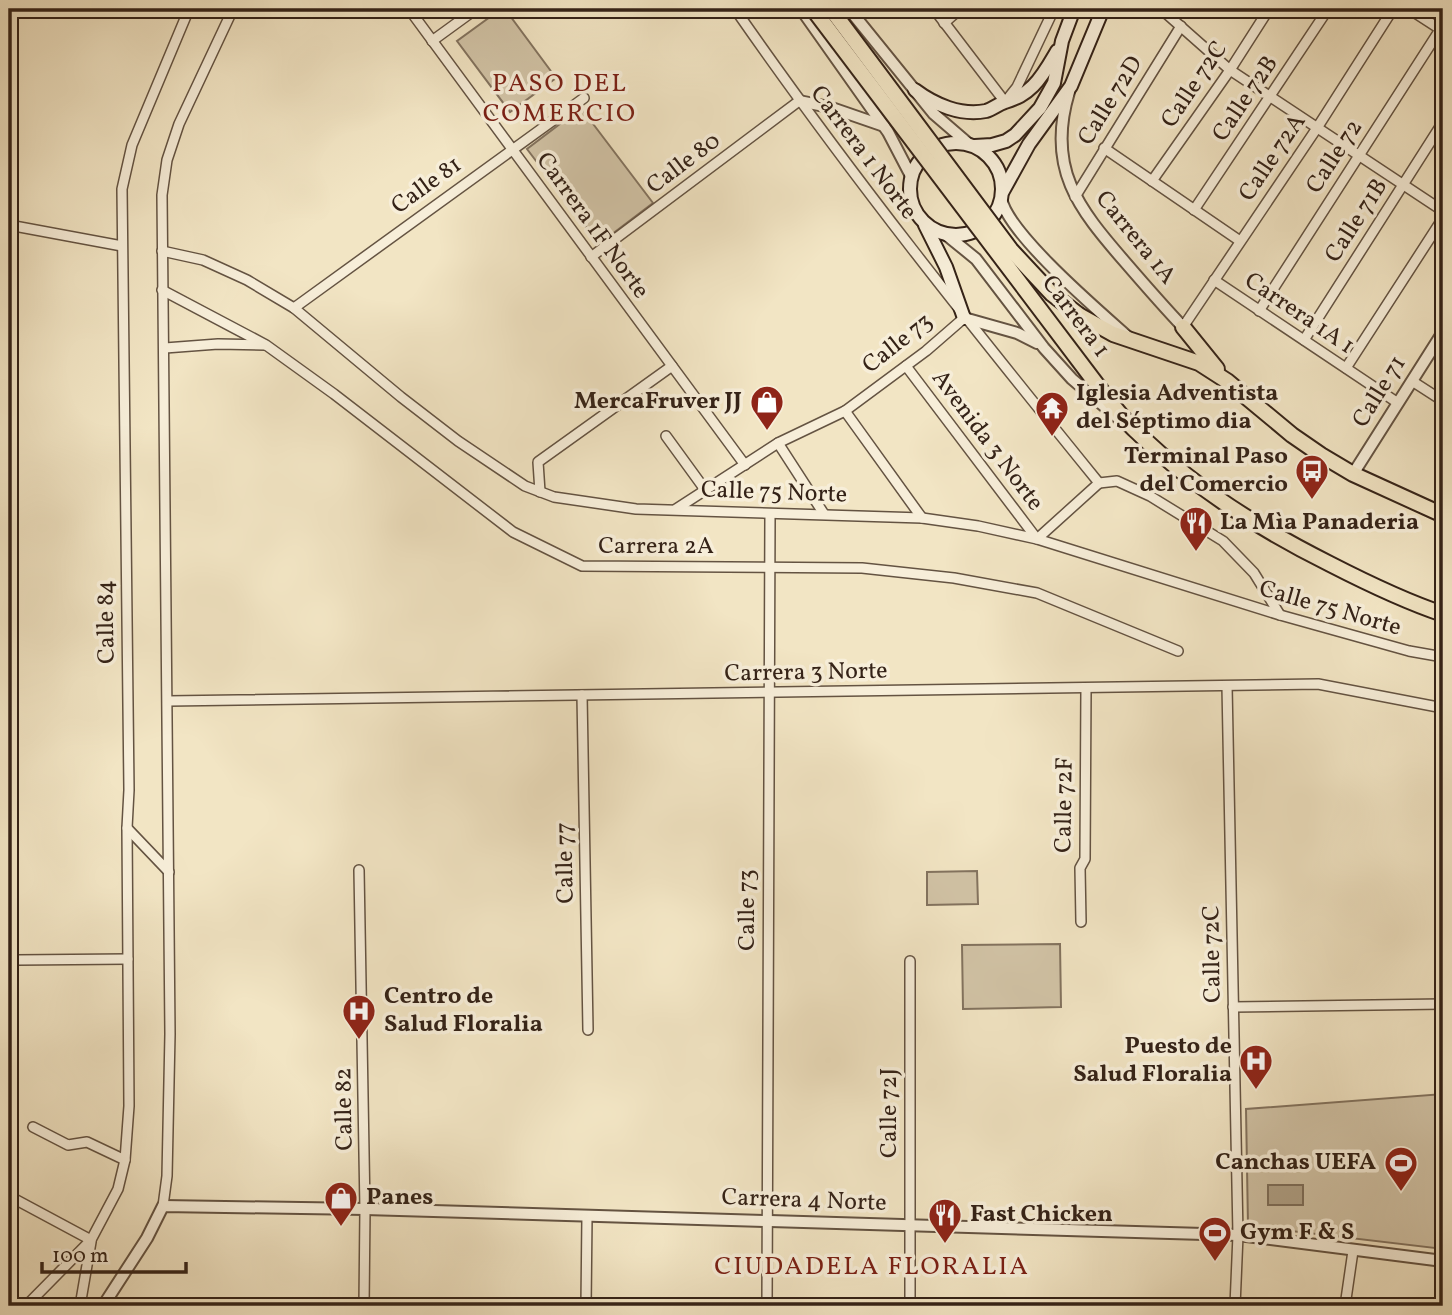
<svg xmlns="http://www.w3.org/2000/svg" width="1452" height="1315" font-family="Vollkorn,serif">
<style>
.green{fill:#d2c4a7;stroke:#83735f;stroke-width:2}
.water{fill:#b1a389;stroke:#7f6f5b;stroke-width:2}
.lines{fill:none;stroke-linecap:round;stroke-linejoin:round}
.minor-casing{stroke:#645342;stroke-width:12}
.tertiary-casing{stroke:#645342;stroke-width:14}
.secondary-casing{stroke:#342217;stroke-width:16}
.trunk-casing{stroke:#342217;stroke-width:18}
.minor{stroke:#f7eed9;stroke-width:9}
.tertiary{stroke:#f7eed9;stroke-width:10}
.secondary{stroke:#f7eed9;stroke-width:12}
.trunk{stroke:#f2e5c4;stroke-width:14}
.trunk-bridge-casing{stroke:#342217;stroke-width:18;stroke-linecap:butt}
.trunk-bridge{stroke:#f2e5c4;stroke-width:14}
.labels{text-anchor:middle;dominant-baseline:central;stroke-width:7;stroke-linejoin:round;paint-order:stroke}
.street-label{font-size:24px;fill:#342217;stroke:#f7eed9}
.poi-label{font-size:24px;font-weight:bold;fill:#342217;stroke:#f7eed9;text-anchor:start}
.neighbourhood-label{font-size:26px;letter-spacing:2px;fill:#7a1f14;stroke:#f7eed9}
</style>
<rect width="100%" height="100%" fill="#f2e5c4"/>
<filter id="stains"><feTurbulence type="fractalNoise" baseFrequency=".00286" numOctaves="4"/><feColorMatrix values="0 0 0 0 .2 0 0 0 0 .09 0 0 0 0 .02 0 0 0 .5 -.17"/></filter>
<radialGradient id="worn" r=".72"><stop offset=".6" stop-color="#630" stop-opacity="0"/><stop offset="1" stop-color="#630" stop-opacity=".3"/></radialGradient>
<g class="green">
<polygon points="501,9 505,9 556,78 510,112 457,41"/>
<polygon points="581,108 653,203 599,244 527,149"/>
<polygon points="977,871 978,904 927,905 927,872"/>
<polygon points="1060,944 1061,1007 963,1009 962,945"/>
<polygon points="1443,1094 1443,1249 1248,1226 1246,1109"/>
</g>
<rect class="water" x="1268" y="1185" width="35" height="20"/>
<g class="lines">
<defs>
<g id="minor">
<polyline points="409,9 745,465"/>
<path d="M735,9c114,164 238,319 364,474"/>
<polyline points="934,9 1005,102 1017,87 1054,9"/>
<polyline points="1161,9 1230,70 1443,211"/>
<polyline points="1409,9 1443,31"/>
<polyline points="944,23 960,9"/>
<polyline points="432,41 476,9"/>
<polyline points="1104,148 1240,241"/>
<polyline points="1152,181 1230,70 1269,9"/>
<polyline points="1075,197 1181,26"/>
<polyline points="1194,210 1328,9"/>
<polyline points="9,225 122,246"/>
<polyline points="162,251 203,260 247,280 294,308 401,397 458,441 525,486 554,497 636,509 922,518 978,526 1037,539 1280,615 1409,651 1443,657"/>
<polyline points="591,257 799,101"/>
<polyline points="1214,280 1398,403"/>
<polyline points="162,290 266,345 334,394 513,532 582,566 862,568 954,578 1037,593 1178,651"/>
<polyline points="294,308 584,98"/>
<polyline points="1259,311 1443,25"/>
<polyline points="1183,327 1317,128 1393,9"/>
<polyline points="1304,340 1443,122"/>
<polyline points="165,348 218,344 265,345"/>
<polyline points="906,366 1037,539 1099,483"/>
<polyline points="1346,368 1443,218"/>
<polyline points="1412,381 1443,401"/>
<polyline points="845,411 922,518"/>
<polyline points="666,436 706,491"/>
<polyline points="778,443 824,514"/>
<polyline points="1099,483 1117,481 1150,496 1223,541 1254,573 1280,615"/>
<polyline points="540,492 538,462 672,366"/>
<polyline points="676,509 778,443 845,411 926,351 964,318"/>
<polyline points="1227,686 1238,1235 1235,1306"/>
<polyline points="582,695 588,1030"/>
<polyline points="168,701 1318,684 1443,708"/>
<polyline points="127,828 169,872"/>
<polyline points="359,870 365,1209 364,1306"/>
<polyline points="1081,922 1080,868 1085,859 1086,688"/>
<polyline points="17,960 128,959"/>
<polyline points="1233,1007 1443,1004"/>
<polyline points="33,1127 68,1145 87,1142 125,1160"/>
<polyline points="9,1196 91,1240"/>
<polyline points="163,1206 167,1176 170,1034 162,195 167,160 179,124 233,9"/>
<polyline points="26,1306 91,1240 118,1189 125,1160 129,1106 127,828 129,790 122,189 132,145 189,9"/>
<polyline points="80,1306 91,1242"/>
<polyline points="586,1306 587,1216"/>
<polyline points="767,1306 770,514"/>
<polyline points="910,1306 910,961"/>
<polyline points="1345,1306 1353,1251"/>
</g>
<g id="tertiary">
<polyline points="801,9 888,132 911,176"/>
<polyline points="849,9 934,114 970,145"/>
<path d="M1069,92c-23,76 9,116 56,170 19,22 38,44 58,65"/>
<polyline points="799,101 829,107 884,126"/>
<path d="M1001,198c6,35 98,113 127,139"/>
<polyline points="944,233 976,259 1044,348 1072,379 1118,418"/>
<polyline points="964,318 1017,333 1037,343"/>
<polyline points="1353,474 1443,332"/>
<polyline points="103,1306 147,1238 163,1206 365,1209 1238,1235 1443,1261"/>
</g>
<g id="secondary">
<path d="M915,90c20,15 46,26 71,21 7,-2 12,-7 19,-9 12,-4 19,-7 28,-16 10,-10 17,-23 24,-35"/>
<circle cx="956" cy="189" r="46"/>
<polyline points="975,146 992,145 1006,141 1015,135 1040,108 1054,83 1062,41 1074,9"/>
<polyline points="1003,191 1029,144 1071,86 1103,9"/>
<polyline points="925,225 946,267 964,318"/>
</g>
<g id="trunk">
<polyline points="1079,315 1113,334 1199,363 1227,381 1292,435 1321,455 1353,474 1443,515"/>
<polyline points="1183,327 1217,369"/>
<path d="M1101,390c11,14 22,29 35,41 56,56 124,98 194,133 37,19 74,37 113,50"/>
</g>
</defs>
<use href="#minor" class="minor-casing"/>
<use href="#tertiary" class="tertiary-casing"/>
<use href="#secondary" class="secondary-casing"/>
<use href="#trunk" class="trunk-casing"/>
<use href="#minor" class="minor"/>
<use href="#tertiary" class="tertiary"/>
<use href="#secondary" class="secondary"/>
<use href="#trunk" class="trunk"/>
<defs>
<g id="trunk-bridge">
<polyline points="813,9 1101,390"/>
<polyline points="831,9 1011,250 1052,294 1079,315"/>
</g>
</defs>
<use href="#trunk-bridge" class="trunk-bridge-casing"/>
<use href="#trunk-bridge" class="trunk-bridge"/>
</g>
<defs>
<symbol id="shop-pin" viewBox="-11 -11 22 30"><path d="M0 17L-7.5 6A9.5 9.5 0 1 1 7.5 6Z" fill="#8f2418" stroke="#f7eed9"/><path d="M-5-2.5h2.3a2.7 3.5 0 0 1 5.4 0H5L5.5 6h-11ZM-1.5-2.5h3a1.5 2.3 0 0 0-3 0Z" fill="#fff"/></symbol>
<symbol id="temple-pin" viewBox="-11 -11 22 30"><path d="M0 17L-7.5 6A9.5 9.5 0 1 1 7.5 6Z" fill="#8f2418" stroke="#f7eed9"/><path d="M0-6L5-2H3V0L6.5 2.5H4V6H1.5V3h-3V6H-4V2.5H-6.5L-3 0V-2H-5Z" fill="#fff"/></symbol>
<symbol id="bus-pin" viewBox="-11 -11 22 30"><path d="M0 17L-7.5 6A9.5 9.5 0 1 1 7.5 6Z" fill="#8f2418" stroke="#f7eed9"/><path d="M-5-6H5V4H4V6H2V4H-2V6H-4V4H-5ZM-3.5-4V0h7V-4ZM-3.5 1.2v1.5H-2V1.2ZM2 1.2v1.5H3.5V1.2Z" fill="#fff"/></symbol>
<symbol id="restaurant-pin" viewBox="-11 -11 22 30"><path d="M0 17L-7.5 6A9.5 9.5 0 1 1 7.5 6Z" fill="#8f2418" stroke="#f7eed9"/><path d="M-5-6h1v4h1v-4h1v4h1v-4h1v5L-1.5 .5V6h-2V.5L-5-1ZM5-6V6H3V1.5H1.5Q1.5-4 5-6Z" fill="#fff"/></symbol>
<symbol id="hospital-pin" viewBox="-11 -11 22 30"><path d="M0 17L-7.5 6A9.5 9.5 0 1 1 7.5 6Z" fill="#8f2418" stroke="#f7eed9"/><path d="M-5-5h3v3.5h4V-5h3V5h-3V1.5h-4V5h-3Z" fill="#fff"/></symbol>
<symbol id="stadium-pin" viewBox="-11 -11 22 30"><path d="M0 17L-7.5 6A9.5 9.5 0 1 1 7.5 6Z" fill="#8f2418" stroke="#f7eed9"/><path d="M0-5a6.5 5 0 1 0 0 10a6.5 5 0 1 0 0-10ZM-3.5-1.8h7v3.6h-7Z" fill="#fff"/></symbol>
</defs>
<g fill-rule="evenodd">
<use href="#shop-pin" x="748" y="383" width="38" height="52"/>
<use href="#temple-pin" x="1033" y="389" width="38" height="52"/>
<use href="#bus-pin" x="1293" y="452" width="38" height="52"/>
<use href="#restaurant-pin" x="1177" y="504" width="38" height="52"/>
<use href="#hospital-pin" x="340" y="992" width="38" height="52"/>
<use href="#hospital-pin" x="1237" y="1042" width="38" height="52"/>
<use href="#stadium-pin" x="1382" y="1144" width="38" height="52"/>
<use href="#shop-pin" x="322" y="1179" width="38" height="52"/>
<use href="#restaurant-pin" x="926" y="1196" width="38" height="52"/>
<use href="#stadium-pin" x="1196" y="1214" width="38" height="52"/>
</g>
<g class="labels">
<g class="street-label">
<text transform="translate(1195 85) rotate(-56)">Calle 72C</text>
<text transform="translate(1246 99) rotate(-56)">Calle 72B</text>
<text transform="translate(1111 101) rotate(-58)">Calle 72D</text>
<text transform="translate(863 153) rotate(53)">Carrera 1 Norte</text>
<text transform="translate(1335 157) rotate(-57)">Calle 72</text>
<text transform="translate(1273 158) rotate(-56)">Calle 72A</text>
<text transform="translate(684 164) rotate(-37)">Calle 80</text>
<text transform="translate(427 186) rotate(-36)">Calle 81</text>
<text transform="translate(1357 221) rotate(-57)">Calle 71B</text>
<text transform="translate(592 226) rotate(54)">Carrera 1F Norte</text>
<text transform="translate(1135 238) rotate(51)">Carrera 1A</text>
<text transform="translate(1299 314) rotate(34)">Carrera 1A 1</text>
<text transform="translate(1075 317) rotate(53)">Carrera 1</text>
<text transform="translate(898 344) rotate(-38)">Calle 73</text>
<text transform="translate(1380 392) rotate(-58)">Calle 71</text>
<text transform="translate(987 441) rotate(53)">Avenida 3 Norte</text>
<text transform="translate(774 493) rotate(2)">Calle 75 Norte</text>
<text x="656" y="547">Carrera 2A</text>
<text transform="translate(1330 609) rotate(16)">Calle 75 Norte</text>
<text transform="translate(107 622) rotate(-91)">Calle 84</text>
<text transform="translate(806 673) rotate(-1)">Carrera 3 Norte</text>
<text transform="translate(1065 805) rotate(-89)">Calle 72F</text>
<text transform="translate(566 863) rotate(-91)">Calle 77</text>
<text transform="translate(748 910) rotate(-90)">Calle 73</text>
<text transform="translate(1213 954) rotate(-91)">Calle 72C</text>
<text transform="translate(345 1109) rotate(-91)">Calle 82</text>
<text transform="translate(890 1113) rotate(-90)">Calle 72J</text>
<text transform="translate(804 1201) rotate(2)">Carrera 4 Norte</text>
</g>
<g class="poi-label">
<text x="1076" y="394">Iglesia Adventista<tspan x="1076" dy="28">del Séptimo dia</tspan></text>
<text x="742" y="402" text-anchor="end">MercaFruver JJ</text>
<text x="1288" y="457" text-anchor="end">Terminal Paso<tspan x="1288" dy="28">del Comercio</tspan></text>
<text x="1220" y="523">La Mìa Panaderia</text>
<text x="384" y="997">Centro de<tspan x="384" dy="28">Salud Floralia</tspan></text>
<text x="1232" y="1047" text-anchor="end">Puesto de<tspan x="1232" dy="28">Salud Floralia</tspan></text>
<text x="1376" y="1163" text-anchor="end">Canchas UEFA</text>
<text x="366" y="1198">Panes</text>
<text x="970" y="1215">Fast Chicken</text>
<text x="1240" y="1233">Gym F &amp; S</text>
</g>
<g class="neighbourhood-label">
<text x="560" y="84">PASO DEL<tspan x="560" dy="30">COMERCIO</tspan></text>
<text x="872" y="1267">CIUDADELA FLORALIA</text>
</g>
</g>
<rect width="1452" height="1315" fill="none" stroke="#f2e5c4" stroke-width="35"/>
<rect x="10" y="10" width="1431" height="1294" fill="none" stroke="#342217" stroke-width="3.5"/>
<rect x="18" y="18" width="1417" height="1280" fill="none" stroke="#342217" stroke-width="2"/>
<path d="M42 1262v10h144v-10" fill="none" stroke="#342217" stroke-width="3.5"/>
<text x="52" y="1262" font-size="21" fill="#342217" stroke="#f7eed9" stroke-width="5" paint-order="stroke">100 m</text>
<rect width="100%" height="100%" filter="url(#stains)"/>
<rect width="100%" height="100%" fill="url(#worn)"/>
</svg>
